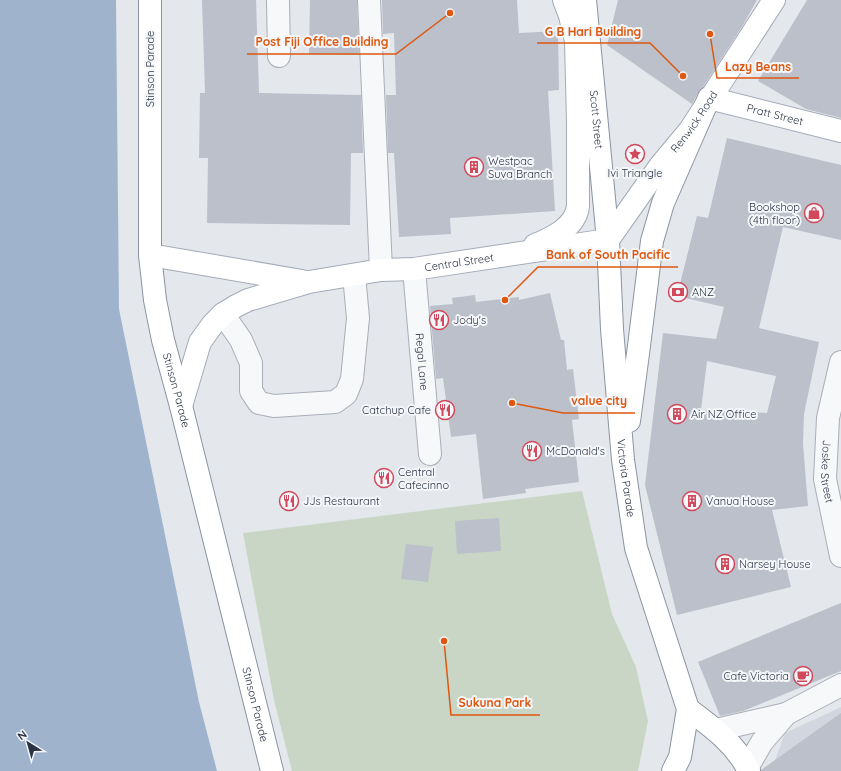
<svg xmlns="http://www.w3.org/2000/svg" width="841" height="771" font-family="Quicksand,sans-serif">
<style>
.built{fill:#d2d6de}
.green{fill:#c9d6c5}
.water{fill:#9fb4cc}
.building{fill:#bbc0ca;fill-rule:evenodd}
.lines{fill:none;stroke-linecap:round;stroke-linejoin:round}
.minor-casing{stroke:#a9aeb7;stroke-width:24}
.major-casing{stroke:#a3abb8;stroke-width:24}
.highway-casing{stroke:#8b94a3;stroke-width:24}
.minor{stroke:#f7f8fa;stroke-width:22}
.major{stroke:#fff;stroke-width:22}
.highway{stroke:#fff;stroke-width:22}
.labels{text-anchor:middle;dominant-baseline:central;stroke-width:4;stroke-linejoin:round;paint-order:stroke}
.street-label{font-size:11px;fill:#2b3445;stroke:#f4f6f9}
.poi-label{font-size:11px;fill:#2b3445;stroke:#f4f6f9;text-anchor:start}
.leader{fill:none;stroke:#df570f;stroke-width:1.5}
.callout-dot{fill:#df570f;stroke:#f4f6f9;stroke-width:1.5}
.callout-label{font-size:12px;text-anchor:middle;font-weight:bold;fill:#df570f;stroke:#f4f6f9;stroke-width:4;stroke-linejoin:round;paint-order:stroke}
</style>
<rect width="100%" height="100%" fill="#e4e7ec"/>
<polygon class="built" points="841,707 841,771 771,771 785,733"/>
<polygon class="green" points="582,491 612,614 636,667 648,721 638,771 292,771 274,700 243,533"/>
<polygon class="water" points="0,0 116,0 119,309 199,702 217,771 0,771"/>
<g class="building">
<polygon points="202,0 256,0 259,93 361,95 363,153 351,153 350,225 207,223 208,158 199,158 200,93 205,93"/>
<polygon points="310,0 357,0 359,55 309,54"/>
<polygon points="382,0 517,0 519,33 558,31 559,90 548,91 555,211 450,218 451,234 399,237 394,153 388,153 386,95 396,95 394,33 383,34"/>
<polygon points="618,0 757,0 743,25 703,87 698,93 692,104 607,45"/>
<polygon points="807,0 841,0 841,118 806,109 758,81"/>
<path d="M727,138l114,27v75l-58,-13 -24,101 60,14 -15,72 -1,30 5,62 -36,4 19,77 -114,28 -32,-130 18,-152 53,6 8,-32 -47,-11 20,-80 11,2zM707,361l69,15 -9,37 -66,-3z"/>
<polygon points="550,293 561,340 564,340 567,370 573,369 579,419 572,420 579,482 525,489 526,493 483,499 476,434 451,437 443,378 436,379 430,306 453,304 452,298 475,295 476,302 519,297 519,300"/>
<polygon points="499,518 501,551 457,554 455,521"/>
<polygon points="406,544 433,547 428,582 401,579"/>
<polygon points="841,603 841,671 743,711 720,716 698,662"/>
<polygon points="841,713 841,771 761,771 761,770"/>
</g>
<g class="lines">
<defs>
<g id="minor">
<polyline points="278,0 279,56"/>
<polyline points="369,0 381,270"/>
<path id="s1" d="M414,269l16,185"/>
<polyline points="223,314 241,340 251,363 251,391 259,403 274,406 335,402 346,394 352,379 358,318 354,275"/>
<path id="s2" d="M841,362l-13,56 -3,61 16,77"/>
<polyline points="716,730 786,714 841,685"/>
<polyline points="747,768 762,742 786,714"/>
</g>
<g id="major">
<path id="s3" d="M709,98l132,33"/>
<path d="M535,245c17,-7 41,-18 43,-39v-84l-2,-81 -6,-25 -6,-16"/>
<polyline points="150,255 302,281"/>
<path id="s4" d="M181,406l19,-64 13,-18 10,-10 13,-8 12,-6 61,-18 72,-12 33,-1 194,-29 52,-74 30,-36 84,-130"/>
</g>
<g id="highway">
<path id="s5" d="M150,0v255l5,45 8,40 18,66 91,365"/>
<path id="s6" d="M585,0l23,240 4,89 11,131 13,88 52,161 -8,48 -7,14"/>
<polyline points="629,421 639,346 652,241 663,203 709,98"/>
<path d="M688,709c23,17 48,35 61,62"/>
</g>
</defs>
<use href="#minor" class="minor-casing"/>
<use href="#major" class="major-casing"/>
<use href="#highway" class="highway-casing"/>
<use href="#minor" class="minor"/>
<use href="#major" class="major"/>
<use href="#highway" class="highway"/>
</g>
<defs>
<symbol id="sight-ring" viewBox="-11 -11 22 22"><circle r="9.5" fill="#f4f6f9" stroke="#d1495b" stroke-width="1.5"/><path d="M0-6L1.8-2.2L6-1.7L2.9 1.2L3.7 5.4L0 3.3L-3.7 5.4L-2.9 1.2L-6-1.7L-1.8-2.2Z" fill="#d1495b"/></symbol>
<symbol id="building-ring" viewBox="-11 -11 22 22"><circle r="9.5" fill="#f4f6f9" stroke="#d1495b" stroke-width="1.5"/><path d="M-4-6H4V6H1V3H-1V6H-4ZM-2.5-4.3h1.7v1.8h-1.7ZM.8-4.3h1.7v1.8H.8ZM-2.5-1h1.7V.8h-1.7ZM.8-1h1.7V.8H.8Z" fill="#d1495b"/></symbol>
<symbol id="shop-ring" viewBox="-11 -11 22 22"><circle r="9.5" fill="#f4f6f9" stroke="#d1495b" stroke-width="1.5"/><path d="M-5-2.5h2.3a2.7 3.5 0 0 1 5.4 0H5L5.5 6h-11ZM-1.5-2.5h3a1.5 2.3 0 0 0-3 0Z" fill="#d1495b"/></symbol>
<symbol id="bank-ring" viewBox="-11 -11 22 22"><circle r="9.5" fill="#f4f6f9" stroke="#d1495b" stroke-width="1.5"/><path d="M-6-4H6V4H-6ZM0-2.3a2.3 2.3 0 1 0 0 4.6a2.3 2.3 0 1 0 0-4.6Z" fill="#d1495b"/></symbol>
<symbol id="restaurant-ring" viewBox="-11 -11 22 22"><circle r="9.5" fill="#f4f6f9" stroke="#d1495b" stroke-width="1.5"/><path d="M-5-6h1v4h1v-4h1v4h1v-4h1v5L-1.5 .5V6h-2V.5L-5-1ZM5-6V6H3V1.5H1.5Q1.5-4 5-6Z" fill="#d1495b"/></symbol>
<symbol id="cafe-ring" viewBox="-11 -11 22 22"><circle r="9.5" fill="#f4f6f9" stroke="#d1495b" stroke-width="1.5"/><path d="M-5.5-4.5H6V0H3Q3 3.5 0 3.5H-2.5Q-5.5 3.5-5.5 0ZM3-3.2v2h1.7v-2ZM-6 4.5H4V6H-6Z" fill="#d1495b"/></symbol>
</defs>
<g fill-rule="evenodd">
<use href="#sight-ring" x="624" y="143" width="22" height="22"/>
<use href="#building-ring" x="463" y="156" width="22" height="22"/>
<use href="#shop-ring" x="803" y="202" width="22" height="22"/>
<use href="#bank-ring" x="667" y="281" width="22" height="22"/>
<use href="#restaurant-ring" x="428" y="309" width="22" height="22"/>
<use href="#restaurant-ring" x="434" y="399" width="22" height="22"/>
<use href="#building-ring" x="666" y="403" width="22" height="22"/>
<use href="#restaurant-ring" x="521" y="440" width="22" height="22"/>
<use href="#restaurant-ring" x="373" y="467" width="22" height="22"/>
<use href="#restaurant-ring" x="278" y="490" width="22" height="22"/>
<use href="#building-ring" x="681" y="490" width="22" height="22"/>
<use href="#building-ring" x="714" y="553" width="22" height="22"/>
<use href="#cafe-ring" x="792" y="665" width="22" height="22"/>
</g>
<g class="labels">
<g class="street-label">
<text transform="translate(150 69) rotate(-90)">Stinson Parade</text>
<text stroke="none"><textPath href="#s3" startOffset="68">Pratt Street</textPath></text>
<text stroke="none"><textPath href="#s6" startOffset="120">Scott Street</textPath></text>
<text stroke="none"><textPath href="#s4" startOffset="644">Renwick Road</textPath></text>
<text stroke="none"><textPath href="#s4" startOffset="347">Central Street</textPath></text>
<text stroke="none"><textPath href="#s1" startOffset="93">Regal Lane</textPath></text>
<text stroke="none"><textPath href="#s5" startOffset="393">Stinson Parade</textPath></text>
<text stroke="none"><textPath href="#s2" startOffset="111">Joske Street</textPath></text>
<text stroke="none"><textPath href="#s6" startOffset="480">Victoria Parade</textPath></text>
<text stroke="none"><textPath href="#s5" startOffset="717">Stinson Parade</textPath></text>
</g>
<g class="poi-label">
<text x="488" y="161">Westpac<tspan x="488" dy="13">Suva Branch</tspan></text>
<text x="635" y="173" text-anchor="middle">Ivi Triangle</text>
<text x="800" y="207" text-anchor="end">Bookshop<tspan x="800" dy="13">(4th floor)</tspan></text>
<text x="692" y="292">ANZ</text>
<text x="453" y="320">Jody's</text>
<text x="431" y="410" text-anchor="end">Catchup Cafe</text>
<text x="691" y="414">Air NZ Office</text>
<text x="546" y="451">McDonald's</text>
<text x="398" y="472">Central<tspan x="398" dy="13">Cafecinno</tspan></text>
<text x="303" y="501">JJs Restaurant</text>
<text x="706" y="501">Vanua House</text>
<text x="739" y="564">Narsey House</text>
<text x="789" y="676" text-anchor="end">Cafe Victoria</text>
</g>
</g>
<path class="leader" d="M683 76L650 43H537M450 13L396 54H247M710 34L717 78H799M505 300L538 267H678M512 403L563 413H635M444 641L451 715H540"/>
<g class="callout-dot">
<circle cx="683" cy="76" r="4"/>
<circle cx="450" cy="13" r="4"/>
<circle cx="710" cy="34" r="4"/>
<circle cx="505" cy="300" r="4"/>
<circle cx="512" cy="403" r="4"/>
<circle cx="444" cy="641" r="4"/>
</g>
<g class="callout-label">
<text x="593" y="36">G B Hari Building</text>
<text x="322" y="46">Post Fiji Office Building</text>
<text x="758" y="71">Lazy Beans</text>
<text x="608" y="259">Bank of South Pacific</text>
<text x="599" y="405">value city</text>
<text x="495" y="707">Sukuna Park</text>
</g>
<g transform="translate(28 743) rotate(323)" stroke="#f4f6f9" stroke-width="3" paint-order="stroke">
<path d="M0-3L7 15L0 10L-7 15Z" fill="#2b3445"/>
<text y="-6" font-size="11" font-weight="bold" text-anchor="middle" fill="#2b3445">N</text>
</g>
</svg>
